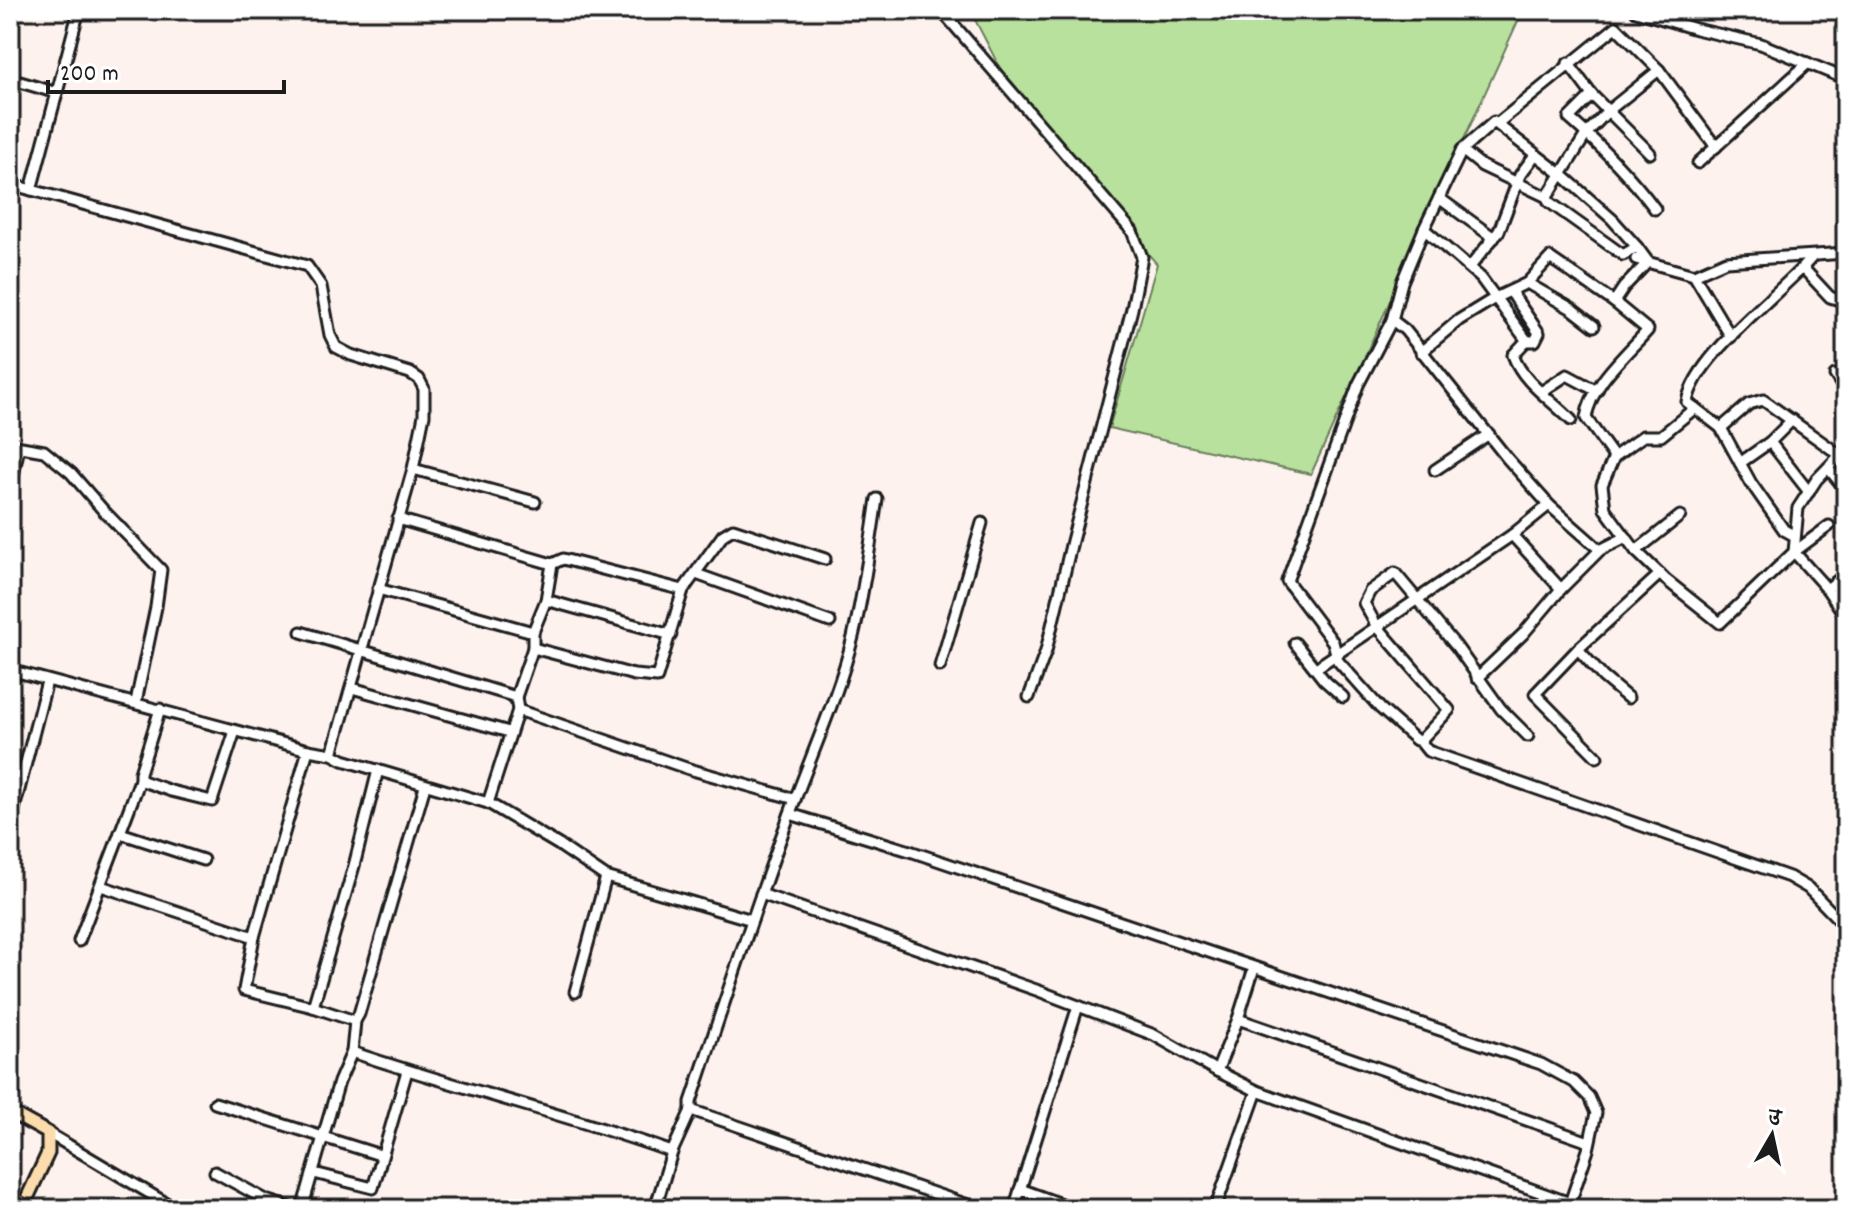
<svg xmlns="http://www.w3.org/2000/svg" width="1856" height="1219" font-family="Dekko,'Playpen Sans Deva',sans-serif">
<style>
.green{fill:#b8e19d;stroke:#6a7e5c;stroke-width:2}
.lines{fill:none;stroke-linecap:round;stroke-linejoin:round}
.minor-casing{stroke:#1c1c1c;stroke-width:15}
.major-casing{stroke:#1c1c1c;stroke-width:17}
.minor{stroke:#fff;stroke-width:9}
.major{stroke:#fcdcac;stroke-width:11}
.rail-casing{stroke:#1c1c1c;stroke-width:5}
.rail{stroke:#fff;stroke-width:2;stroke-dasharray:6;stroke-linecap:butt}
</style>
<rect width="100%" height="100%" fill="#fef2ef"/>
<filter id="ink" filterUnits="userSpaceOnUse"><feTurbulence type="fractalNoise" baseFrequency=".0125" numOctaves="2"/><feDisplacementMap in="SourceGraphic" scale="16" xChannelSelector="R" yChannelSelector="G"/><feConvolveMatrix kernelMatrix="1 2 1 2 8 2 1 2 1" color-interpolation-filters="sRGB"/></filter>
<g filter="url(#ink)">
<polygon class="green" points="970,10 1523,10 1311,474 1109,428 1157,264 1019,105"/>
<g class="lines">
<defs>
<g id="minor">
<polyline points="941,10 1132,231 1142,257 1132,309 1072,541 1046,651 1029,697"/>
<polyline points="1636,11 1696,29 1761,44 1846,79"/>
<polyline points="1568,63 1592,95 1650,153"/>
<polyline points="10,79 57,93"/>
<path d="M1592,95l-23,23c32,28 60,56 86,91"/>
<polyline points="1498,123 1616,27 1659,70 1716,147"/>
<polyline points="1462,150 1482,166 1547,197 1549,202 1623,255 1637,247"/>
<polyline points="1698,163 1808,63"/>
<polyline points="10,184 307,266 321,286 330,335 336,347 351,355 410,373 419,379 424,389 424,415 413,469 332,754"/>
<polyline points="31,190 79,10"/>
<polyline points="1547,197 1587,133 1608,111 1659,70"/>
<polyline points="1439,198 1494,238"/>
<polyline points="1424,229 1481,278 1527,341 1535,341 1539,333 1511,292"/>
<path d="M1812,257c-32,38 -116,97 -125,145l8,6 -34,28h-18l-29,21 -12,28 3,24 31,42 29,28 55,44 74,-71 4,-44 19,-29 29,-30"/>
<polyline points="1636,259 1694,275 1726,261 1846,253"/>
<polyline points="1470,267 1499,231 1520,175 1535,155"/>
<polyline points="1803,268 1830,297 1846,302"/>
<polyline points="1694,275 1731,337"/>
<polyline points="1527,283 1572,309 1594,326"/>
<polyline points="1614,302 1624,287 1648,262 1637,247 1612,219 1561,174 1494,122 1462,150 1424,229 1402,282 1392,320 1358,385 1287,581 1333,642 1338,661 1380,708 1416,740 1420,741 1428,751 1789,877 1808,888 1846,927"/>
<polyline points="1392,320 1405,330 1507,458 1549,505 1600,550"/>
<path d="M1527,340l-14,15c10,28 39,45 58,65"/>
<path d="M1421,352l38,-32 36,-22 32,-15 23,-25 64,44 34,28c-22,25 -57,54 -62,88l28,39"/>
<polyline points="1835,375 1846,391"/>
<polyline points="1541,392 1567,375 1597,391"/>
<polyline points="1695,408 1721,428 1751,483 1784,530 1795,536"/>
<polyline points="1721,428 1749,404 1763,400 1840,455 1846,462"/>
<polyline points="1770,442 1809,492"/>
<polyline points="10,445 44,451 71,473 103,510 161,570 156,607 136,702"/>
<polyline points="1740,463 1770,442 1792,420"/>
<polyline points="1828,468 1846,490"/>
<polyline points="413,469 535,502"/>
<polyline points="1435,470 1489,434"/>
<polyline points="10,490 19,447"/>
<polyline points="398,519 552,564 563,559 683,590"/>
<polyline points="1829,526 1794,552 1827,589 1846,617"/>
<polyline points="1512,535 1561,589"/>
<polyline points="1636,551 1680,516"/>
<polyline points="696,574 830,622"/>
<polyline points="378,589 533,632"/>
<polyline points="1827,589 1846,574"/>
<polyline points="546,600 671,635"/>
<polyline points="301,632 516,697"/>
<polyline points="1295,643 1324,680 1343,697"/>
<polyline points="533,648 634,675 657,677 683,590 723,535 733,529 825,559"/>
<polyline points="1578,649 1603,677 1628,698"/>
<polyline points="940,666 982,523"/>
<polyline points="1316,668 1512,535 1549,505"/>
<polyline points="10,670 308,750 332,754 343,760 488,803 559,845 606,877 752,920"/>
<polyline points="1477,678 1523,634 1561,589 1600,550 1626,537"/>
<polyline points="352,688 509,732"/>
<polyline points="518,710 689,769 795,799"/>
<polyline points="1420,741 1449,710 1376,625 1364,603 1370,591 1395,573 1456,646 1501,709 1528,736"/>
<polyline points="308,750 254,937 244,990 313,1007 355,1021"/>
<polyline points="1597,757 1535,694 1578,649 1660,574"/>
<polyline points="140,780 171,791 212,801 235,731"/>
<polyline points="488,803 518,710 516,697 533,648 533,632 546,600 552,564"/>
<polyline points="790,814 913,852 1541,1064 1574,1082 1589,1097 1596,1113 1588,1150 1568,1209"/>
<polyline points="10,825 47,681"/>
<polyline points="120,833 203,860"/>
<polyline points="101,886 254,937"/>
<polyline points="761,894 1039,991 1154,1035 1217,1071 1257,1091 1570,1203"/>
<polyline points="79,941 140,780 140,773 160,709"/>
<polyline points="575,992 606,877"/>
<polyline points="313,1007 354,866 378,770"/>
<polyline points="1238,1019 1589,1142"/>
<polyline points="352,1052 355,1021 359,1014 425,786"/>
<polyline points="1217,1071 1238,1019 1254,968"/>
<polyline points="215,1103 380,1155"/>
<polyline points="691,1110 980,1209"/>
<polyline points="48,1133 176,1209"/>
<polyline points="215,1172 266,1200 294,1209"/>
<polyline points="314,1173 373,1188 407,1071"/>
<polyline points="1020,1189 1075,1209"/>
<path d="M302,1209l37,-127 13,-30c105,36 215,62 320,100"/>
<path d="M655,1209l17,-57 19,-42v-8c34,-101 67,-204 105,-305 20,-53 43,-105 57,-160 11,-45 17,-92 24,-138"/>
<polyline points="1014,1209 1078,1006"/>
<polyline points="1215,1209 1257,1091"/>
</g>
<polyline id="major" points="10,1112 48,1133 48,1153 22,1209"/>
</defs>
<use href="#minor" class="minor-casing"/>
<use href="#major" class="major-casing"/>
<use href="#minor" class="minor"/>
<use href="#major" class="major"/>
<defs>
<polyline id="rail" points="10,1191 42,1209"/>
</defs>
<use href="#rail" class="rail-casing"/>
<use href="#rail" class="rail"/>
</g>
</g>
<rect width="1856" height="1219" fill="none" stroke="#fff" stroke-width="40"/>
<rect x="20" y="20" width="1816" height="1179" fill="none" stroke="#1c1c1c" stroke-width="3" filter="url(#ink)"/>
<g transform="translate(1772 1135) rotate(9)" stroke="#ffffff" stroke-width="6" paint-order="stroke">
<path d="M0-6L14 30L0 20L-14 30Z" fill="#1c1c1c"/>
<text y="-12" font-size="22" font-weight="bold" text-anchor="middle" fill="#1c1c1c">उ</text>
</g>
<path d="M48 80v12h236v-12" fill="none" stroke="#1c1c1c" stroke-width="4"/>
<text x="60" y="80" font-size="24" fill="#1c1c1c" stroke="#ffffff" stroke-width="6" paint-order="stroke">200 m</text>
</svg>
